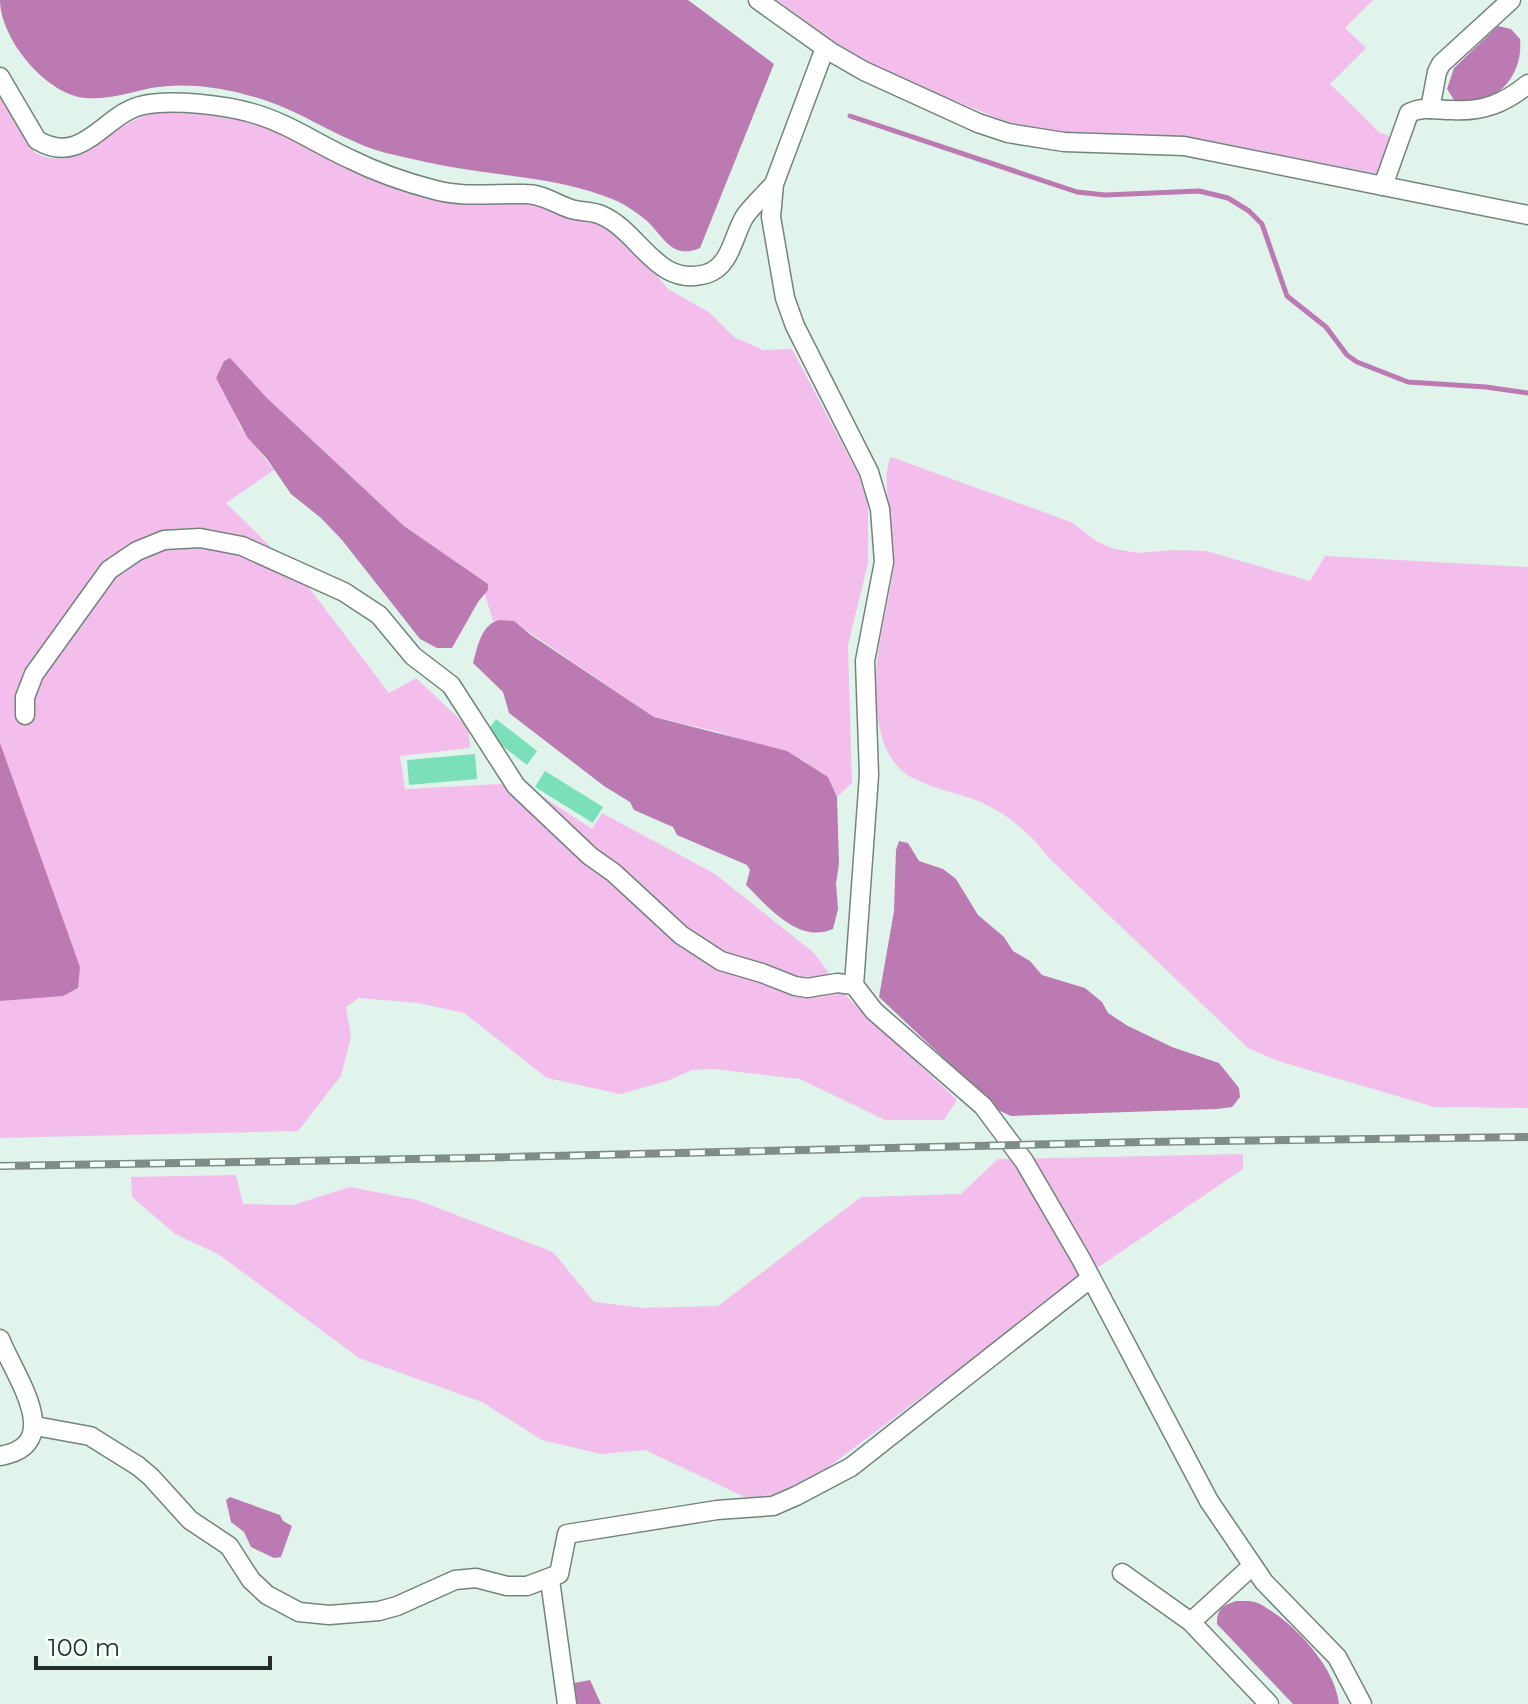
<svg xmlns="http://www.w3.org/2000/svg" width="1528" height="1704" font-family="Montserrat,sans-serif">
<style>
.green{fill:#f4beec}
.water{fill:#bc7ab3}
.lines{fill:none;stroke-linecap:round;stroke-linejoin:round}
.stream{stroke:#bc7ab3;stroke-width:5}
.building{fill:#7be0b9}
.minor-casing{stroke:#72847c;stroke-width:21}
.minor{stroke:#fff;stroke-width:18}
.rail-casing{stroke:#7f8d87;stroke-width:8}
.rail{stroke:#f3fffa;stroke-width:5;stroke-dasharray:15;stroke-linecap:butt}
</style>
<rect width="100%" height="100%" fill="#e0f4eb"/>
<g class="green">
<polygon points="777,0 1373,0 1345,28 1366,48 1330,84 1380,133 1393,137 1378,174 1185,136 1065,132 1010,123 927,90 869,62 836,43"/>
<path d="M0,93l35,60c43,23 83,-37 127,-42 78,-8 170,48 241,79l23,8 39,7 57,-4 69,17 21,11 30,29 26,31 42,24 24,24 29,13 29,-1 66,125 10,31v58l-20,82 4,138 -15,14 -9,-20 -14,-7 -11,-10 -88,-29 -61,-14 -128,-87 -27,-10 -6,1 -8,-26 3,-11 -84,-58 -136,-127 -38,-40 -6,2 -8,17 15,25 9,24 34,43 -48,33 74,73 89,117 27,-15 52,49 2,21 -70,8 5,33 95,-5 36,8 56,37 10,-16 113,61 99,79 32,43 111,104 -13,20h-59l-85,-41 -87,-10 -21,1 -25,11 -47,13 -73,-16 -83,-65 -46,-10 -59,-5 -13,9 5,30 -10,39 -43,55 -298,7z"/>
<path d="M891,457l180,65 27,20 16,7 25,4 33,-3 34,1 104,30 15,-25 203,11v541l-94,-1 -156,-46 -30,-13 -199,-190c-18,-25 -46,-48 -76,-59 -20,-7 -42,-11 -62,-22 -29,-15 -35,-58 -35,-86 -2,-41 12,-81 17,-120 3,-29 -14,-94 -2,-114z"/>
<polygon points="1243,1154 1243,1169 1056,1296 810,1481 767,1500 749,1499 645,1450 601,1454 542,1440 482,1402 359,1358 218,1254 175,1234 132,1197 131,1177 236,1175 243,1204 293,1205 350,1187 417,1200 553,1252 594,1302 644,1308 718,1306 861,1197 961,1194 998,1159"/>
</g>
<g class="water">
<path d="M0,0h688l86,64 -74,184c-28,12 -36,-11 -53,-27 -9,-8 -20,-15 -30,-20 -52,-22 -106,-24 -160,-33 -24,-4 -48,-10 -71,-15 -41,-11 -77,-37 -116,-51 -37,-13 -80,-21 -119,-14 -23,5 -43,12 -66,10 -40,-4 -85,-60 -85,-98z"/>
<path d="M1498,26l13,3 9,10c4,38 -27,71 -66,61l-7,-11 7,-21z"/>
<polygon points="230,358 268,399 404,526 488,584 488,590 478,602 452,648 437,648 420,639 342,540 321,518 291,494 267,459 247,437 216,378 224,361"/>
<path d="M499,620l15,1 17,14 123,82 133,34 41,26 9,20 2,66 -3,21 2,25 -5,20c-34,15 -64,-21 -87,-44l4,-15 -3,-5 -70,-30 -4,-8 -39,-17 -4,-8 -26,-16 -95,-73 -6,-21 -30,-29c5,-17 8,-38 26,-43z"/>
<polygon points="0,743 80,967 78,988 63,996 0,1001"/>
<polygon points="899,841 908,843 919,861 943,869 956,879 978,915 1004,937 1013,951 1030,961 1042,975 1085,988 1102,1002 1108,1013 1128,1026 1172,1047 1219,1063 1239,1088 1240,1097 1232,1107 1217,1109 1011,1116 1000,1111 879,997 894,911 896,850"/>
<polygon points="230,1497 280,1515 283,1521 292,1526 281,1557 274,1558 251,1547 244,1532 231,1522 226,1500"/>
<path d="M1236,1601c8,0 17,-1 24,3 33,18 75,62 79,100h-46l-76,-80c0,-15 5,-18 19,-23z"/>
<polygon points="590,1680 601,1704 576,1704 574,1683"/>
</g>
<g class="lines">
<polyline class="stream" points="850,116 1077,192 1105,195 1199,191 1228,198 1249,211 1262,224 1287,296 1326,327 1347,355 1357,362 1408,382 1486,387 1528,393"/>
</g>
<g class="building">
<polygon points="496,719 537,751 527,765 486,733"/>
<polygon points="475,754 477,779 409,785 407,760"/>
<polygon points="545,771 603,807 593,823 535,787"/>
</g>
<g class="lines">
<defs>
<g id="minor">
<polyline points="758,0 831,52 864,71 978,123 1008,133 1064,142 1184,146 1528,215"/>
<polyline points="825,48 774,184 771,217 785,298 795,326 869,472 880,509 884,562 865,661 869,775 854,985 874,1011 983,1106 1024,1161 1081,1259 1209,1501 1264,1582 1337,1657 1362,1704"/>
<path d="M0,77l37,63c46,28 68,-28 107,-35 29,-6 80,0 108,8 36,10 65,31 98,46 26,13 58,24 85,31 30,8 60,3 91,4 16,0 30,10 45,15 10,3 21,2 30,6 39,16 55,73 105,59 25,-7 27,-39 39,-58 8,-11 19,-21 29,-32"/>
<polyline points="1430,109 1437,72 1441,64 1511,0"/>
<path d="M1383,186l26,-73c14,-7 28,-3 43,-3 31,2 53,-7 76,-26"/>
<polyline points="25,715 25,697 34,674 109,570 137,551 164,540 200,538 242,546 344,592 379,615 413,656 451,685 516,786 590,856 614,873 681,935 721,961 762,973 795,986 807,988 837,983 854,985"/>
<path d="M0,1339c14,36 67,106 0,117"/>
<polyline points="35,1426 90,1436 138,1466 151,1477 190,1520 229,1546 251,1580 267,1595 299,1612 329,1615 379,1611 397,1606 455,1580 476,1578 507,1586 527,1586 559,1574 567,1534 717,1510 773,1506 796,1496 851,1467 1091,1278"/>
<polyline points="1122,1573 1191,1622 1269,1704"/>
<polyline points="550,1580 567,1704"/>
<polyline points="1191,1622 1252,1566"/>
</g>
</defs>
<use href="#minor" class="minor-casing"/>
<use href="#minor" class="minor"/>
<defs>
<polyline id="rail" points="0,1166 471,1158 1142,1142 1528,1137"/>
</defs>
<use href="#rail" class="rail-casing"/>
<use href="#rail" class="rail"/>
</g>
<path d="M36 1656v12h234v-12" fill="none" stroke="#252d2a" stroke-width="4"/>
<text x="48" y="1656" font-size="24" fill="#252d2a" stroke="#f3fffa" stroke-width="6" paint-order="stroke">100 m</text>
</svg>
